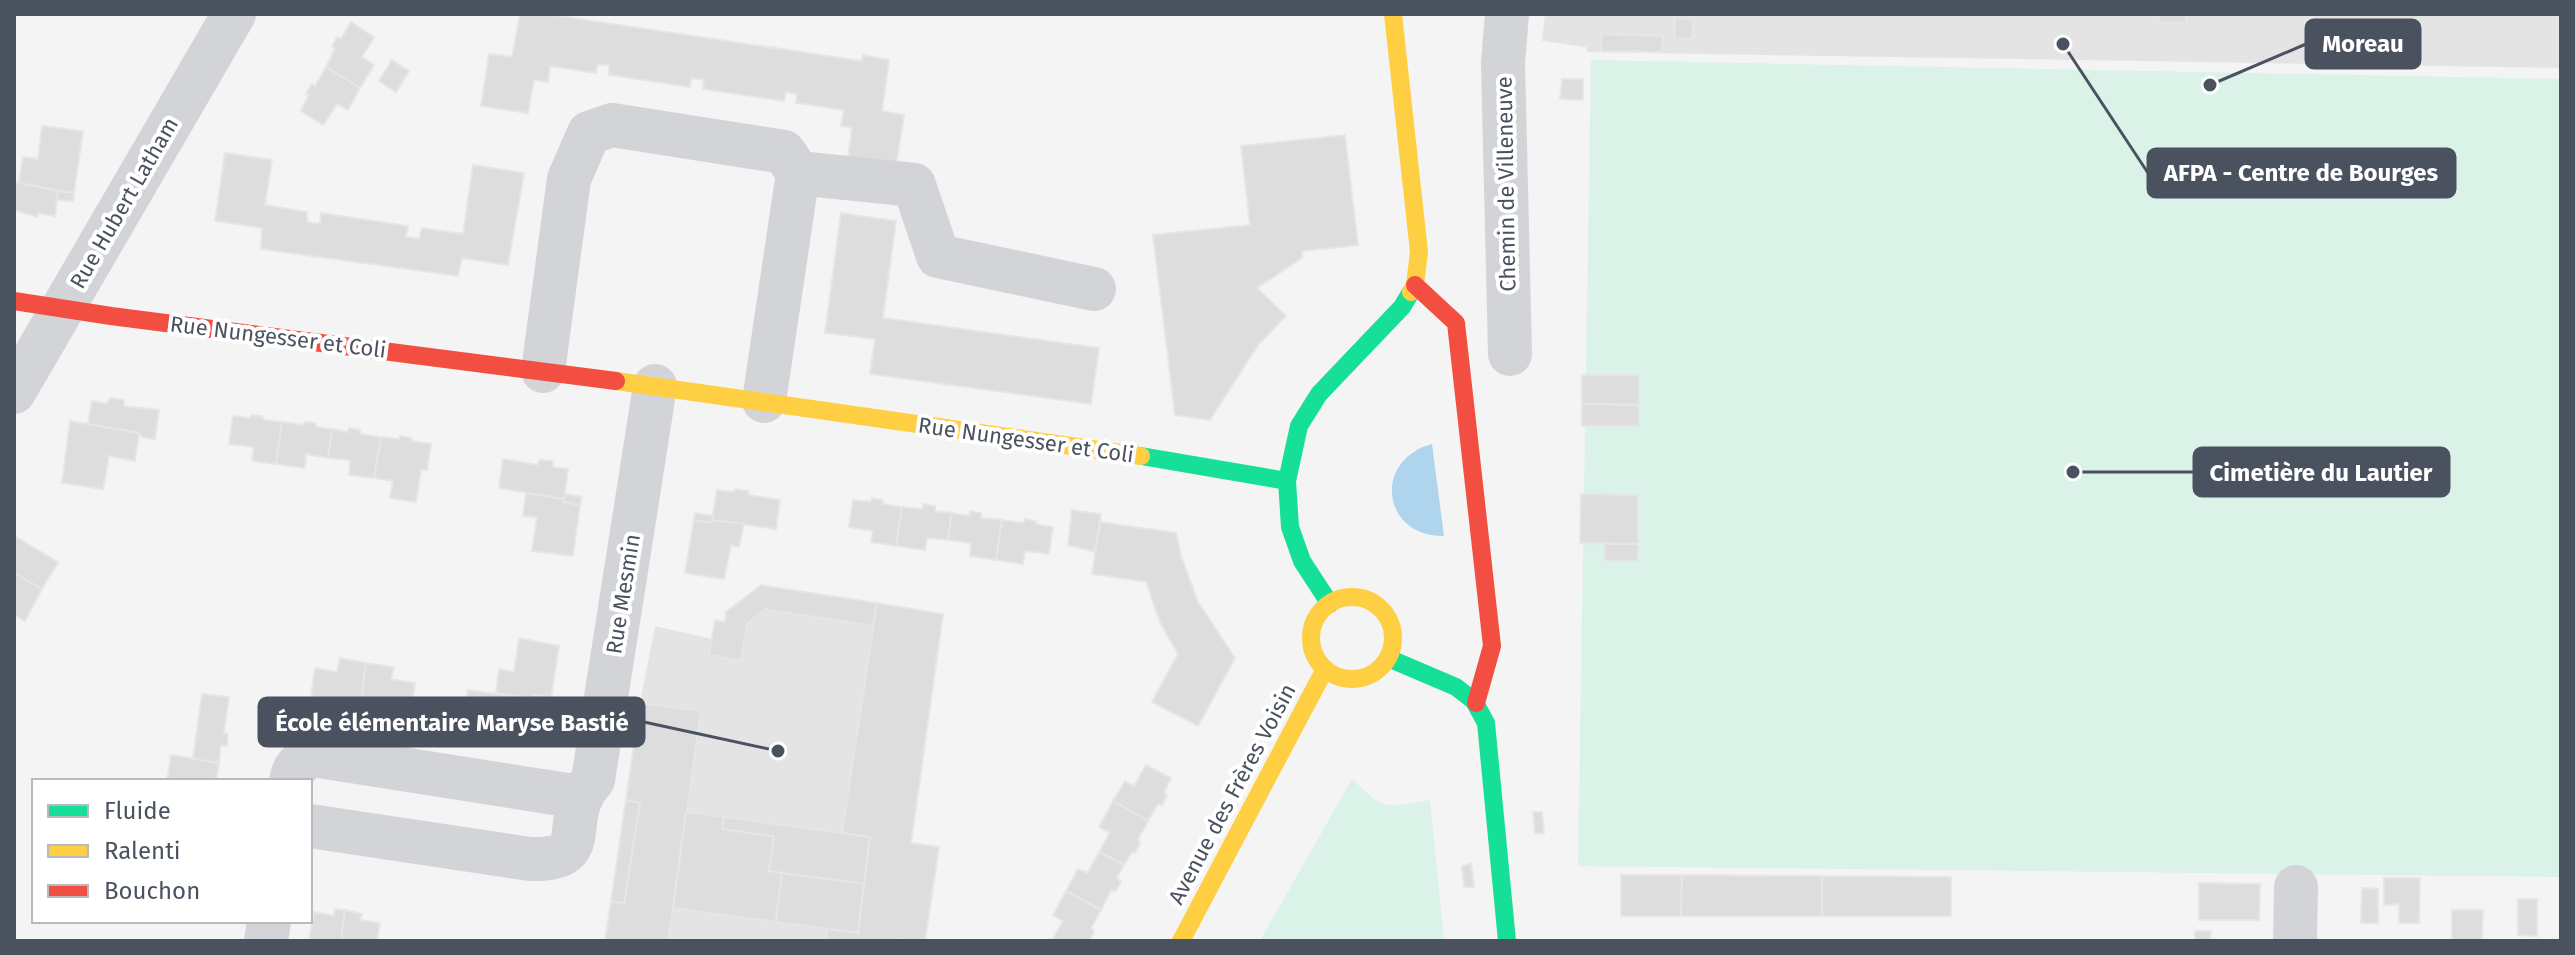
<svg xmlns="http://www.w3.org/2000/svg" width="2575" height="955" font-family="'Fira Sans',sans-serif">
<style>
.education{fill:#e5e4e4}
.green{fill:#daf2e8}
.water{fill:#afd4ee}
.building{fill:#ddddde;stroke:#e5e6e7;stroke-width:2}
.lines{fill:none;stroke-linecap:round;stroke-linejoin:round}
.street{stroke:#d2d4d7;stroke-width:44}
.fast{stroke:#16e098;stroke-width:18}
.slow{stroke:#ffcf43;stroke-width:18}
.jam{stroke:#f24e42;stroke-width:18}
.labels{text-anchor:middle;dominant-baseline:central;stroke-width:8;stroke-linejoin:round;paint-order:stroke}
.street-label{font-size:22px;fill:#4a5260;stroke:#fff}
.leader{fill:none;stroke:#4a5260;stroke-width:3}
.callout-dot{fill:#4a5260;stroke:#fff;stroke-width:3}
.callout{fill:#4a5260;stroke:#4a5260;stroke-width:3}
.callout-label{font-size:24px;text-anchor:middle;font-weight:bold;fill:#fff}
</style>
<rect width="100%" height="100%" fill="#f4f4f4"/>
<g class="education">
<polygon points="1545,14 2561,14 2561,68 1587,52 1586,47 1542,41"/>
<polygon points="761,585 943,614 911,842 939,847 925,941 897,939 896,941 605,941 640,703 655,626 712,639 715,620 725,622 726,612"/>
</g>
<g class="green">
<polygon points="1591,60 2561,79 2561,877 1578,866"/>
<path d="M1352,779c33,32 32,29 78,21l14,141h-184z"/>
</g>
<path class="water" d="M1432,444l12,92c-62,1 -72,-76 -12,-92z"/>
<g class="building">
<polygon points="520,14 546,14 862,61 863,55 889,60 882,111 904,115 896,165 848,159 852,128 841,126 844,110 796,103 797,94 786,92 784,101 703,89 704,80 692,78 690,87 609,75 609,65 598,64 596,73 550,66 548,82 534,80 528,113 481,106 489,54 512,57"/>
<polygon points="2160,14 2186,14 2186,23 2159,22"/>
<polygon points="1675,18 1693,19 1692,39 1675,38"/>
<polygon points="351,22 374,37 362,57 374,65 360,88 326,67 335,49 332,46 337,37 341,39"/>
<polygon points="1602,34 1663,36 1662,52 1601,51"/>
<polygon points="392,60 409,71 396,92 379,81"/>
<polygon points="326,67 360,88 348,110 337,104 323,125 301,111 309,95 306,94 312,84 315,86"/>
<polygon points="1562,79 1583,79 1583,100 1560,99"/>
<polygon points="42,126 83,131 74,193 19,183 23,157 38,159"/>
<polygon points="1345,135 1358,245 1302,251 1302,258 1257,288 1286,316 1258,345 1210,420 1175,415 1153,235 1250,225 1241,146"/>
<polygon points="225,153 272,160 265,205 307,212 307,222 320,224 321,213 408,226 406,237 419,239 422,228 463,234 473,165 524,173 508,265 462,258 458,276 261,249 262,228 215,221"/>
<polygon points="14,182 58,191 55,216 38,213 37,217 14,210"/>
<polygon points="58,191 74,193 73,201 57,200"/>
<polygon points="841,213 896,221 883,318 1099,348 1091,404 870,374 875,339 825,333"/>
<polygon points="1582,375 1639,375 1639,405 1582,404"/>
<polygon points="110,398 124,400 124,406 159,410 155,439 142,437 139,433 88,424 92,401 107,404"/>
<polygon points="1582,404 1639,405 1639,426 1582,426"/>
<polygon points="251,415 262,416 264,420 282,422 276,464 252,461 254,447 229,444 233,416 250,418"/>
<polygon points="70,421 139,433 135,461 109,456 103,489 62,483"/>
<polygon points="282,422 303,425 305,422 316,423 316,427 332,429 328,458 306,454 305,468 276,464"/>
<polygon points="349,428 360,430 360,434 381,437 374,478 349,475 350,460 328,458 332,429 348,432"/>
<polygon points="400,436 412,438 412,441 431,444 427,470 421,470 416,502 390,498 393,481 374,478 381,437 399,439"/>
<polygon points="503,459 537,465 540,460 553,461 553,467 568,469 564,499 499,488"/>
<polygon points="736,489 748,491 749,495 780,500 776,529 712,520 717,490 733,492"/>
<polygon points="526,493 564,499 564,502 580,505 573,556 532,551 537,517 523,516"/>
<polygon points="565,494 582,497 580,505 564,502"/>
<polygon points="1581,494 1638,495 1638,544 1580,543"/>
<polygon points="872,498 883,500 882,504 902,507 896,546 871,542 873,531 849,527 853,500 871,502"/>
<polygon points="924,504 935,506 935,511 952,513 948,540 927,538 925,550 896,546 902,507 922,509"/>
<polygon points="1072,510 1101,514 1095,552 1068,545"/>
<polygon points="970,511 981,513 981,518 1002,520 996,560 970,556 971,543 948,540 952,513 969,516"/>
<polygon points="695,513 713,516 711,523 694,520"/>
<polygon points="1025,519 1036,521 1035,524 1053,527 1049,554 1025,551 1023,564 996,560 1002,520 1024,523"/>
<polygon points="694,520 711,523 712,520 744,524 739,547 731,545 724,579 685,573"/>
<polygon points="1100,522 1176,533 1181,556 1198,602 1235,658 1198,726 1152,702 1178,654 1160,622 1146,582 1092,574"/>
<polygon points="16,537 58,562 42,589 14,573 14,541"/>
<polygon points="1604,544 1638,544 1638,561 1605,561"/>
<polygon points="14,573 42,589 25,621 14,614"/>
<polygon points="761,585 877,603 873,626 765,609 747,624 741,661 709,655 715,620 725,622 726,612"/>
<polygon points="877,603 943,614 911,843 939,847 925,941 897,939 896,941 826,941 827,929 858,933 870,837 842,833"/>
<polygon points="519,638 559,646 551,697 534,695 533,699 496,693 499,669 514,672"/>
<polygon points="340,658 366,663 361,704 340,700 339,706 327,704 325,699 311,696 315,668 337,672"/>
<polygon points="366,663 394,667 391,679 415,683 411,711 394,708 393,712 381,711 381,707 361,704"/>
<polygon points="468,690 533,699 530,727 514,726 513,730 498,728 499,724 463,718"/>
<polygon points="202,694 229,697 224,733 228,734 227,746 221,745 219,763 193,759"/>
<polygon points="534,695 551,697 550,706 532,703"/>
<polygon points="640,703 701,711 673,908 668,941 605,941 611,901 624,903 640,803 626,800"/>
<polygon points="171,755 219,763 216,781 219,781 167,781"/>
<polygon points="1146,765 1171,778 1164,792 1167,795 1162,805 1158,804 1148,821 1113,801 1125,781 1134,786"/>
<polygon points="626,800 640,803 624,903 611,901"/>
<polygon points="1113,801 1148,821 1138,839 1140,843 1135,853 1132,852 1124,865 1099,852 1110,833 1099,827"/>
<polygon points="686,812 724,817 722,829 774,836 769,871 782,873 776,922 673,908"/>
<polygon points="1533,812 1542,812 1544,833 1535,834"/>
<polygon points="724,817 870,837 864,884 769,871 774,836 722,829"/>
<polygon points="1099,852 1124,865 1117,878 1121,882 1115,892 1111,890 1101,910 1066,891 1078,869 1088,873"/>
<polygon points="1471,864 1474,887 1464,887 1462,866"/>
<polygon points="782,873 864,884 858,933 776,922"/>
<polygon points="1621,875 1682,875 1681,916 1621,916"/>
<polygon points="1682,875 1822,876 1822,916 1681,916"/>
<polygon points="1822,876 1951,877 1951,916 1822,916"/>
<polygon points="2384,878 2420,878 2419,923 2399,923 2399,904 2384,905"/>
<polygon points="2199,883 2260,884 2259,920 2199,920"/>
<polygon points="2362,888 2378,889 2378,923 2361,923"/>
<polygon points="1066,891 1101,910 1091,928 1094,931 1089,941 1052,940 1063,921 1053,915"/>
<polygon points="2518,899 2537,899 2537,936 2518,935"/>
<polygon points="335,909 345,910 341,941 309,941 314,912 334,916"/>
<polygon points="345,910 362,914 360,920 380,923 377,941 341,941"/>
<polygon points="2452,910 2483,910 2482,941 2456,941 2452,939"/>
<polygon points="2195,931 2211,931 2210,941 2195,941"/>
</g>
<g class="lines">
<g class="street">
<polyline points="1507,14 1503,63 1510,354"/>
<polyline points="798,173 914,185 938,256 1094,289"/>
<polyline points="543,371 569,179 589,133 612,125 784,152 798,173 764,401"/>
<polyline points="14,392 234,14"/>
<path d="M291,781c2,-14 9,-20 22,-26l267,42"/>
<path d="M310,826l220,33c61,2 35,-31 52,-63 2,-6 7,-11 11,-16l62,-394"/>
<polyline points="266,941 269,921"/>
<polyline points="2295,941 2296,887"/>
</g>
<g class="fast">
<polyline points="1141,456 1287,481"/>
<polyline points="1330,604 1302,561 1290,527 1287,481 1299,426 1319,394 1402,307 1411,292"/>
<polyline points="1388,658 1456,687 1474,701 1486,723 1507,941"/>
</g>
<g class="slow">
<polyline points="1393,14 1419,252 1415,285 1411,292"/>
<polyline points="616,381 1141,456"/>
<circle cx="1352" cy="638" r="41"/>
<polyline points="1181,941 1325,669"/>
</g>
<g class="jam">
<polyline points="1415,285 1456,323 1492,646 1476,703"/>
<polyline points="14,301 111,316 616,381"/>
</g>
</g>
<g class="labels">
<g class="street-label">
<text transform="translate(1506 184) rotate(-91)">Chemin de Villeneuve</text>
<text transform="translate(124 203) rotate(-60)">Rue Hubert Latham</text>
<text transform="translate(278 337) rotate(7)">Rue Nungesser et Coli</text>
<text transform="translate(1026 440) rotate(8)">Rue Nungesser et Coli</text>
<text transform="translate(623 594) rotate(-81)">Rue Mesmin</text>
<text transform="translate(1232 794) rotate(-62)">Avenue des Frères Voisin</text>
</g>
</g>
<path class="leader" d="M2210 85L2306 44M2063 44L2148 173M2073 472L2194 472M778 751L644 722"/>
<g class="callout-dot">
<circle cx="2210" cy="85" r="8"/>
<circle cx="2063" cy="44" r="8"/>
<circle cx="2073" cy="472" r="8"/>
<circle cx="778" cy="751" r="8"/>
</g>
<g class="callout">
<rect x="2306" y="20" width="114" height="48" rx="8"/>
<rect x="2148" y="149" width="307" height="48" rx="8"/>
<rect x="2194" y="448" width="255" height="48" rx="8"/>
<rect x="259" y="698" width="385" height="48" rx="8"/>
</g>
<g class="callout-label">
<text x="2363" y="52">Moreau</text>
<text x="2301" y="181">AFPA - Centre de Bourges</text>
<text x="2321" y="481">Cimetière du Lautier</text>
<text x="452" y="731">École élémentaire Maryse Bastié</text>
</g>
<rect width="2575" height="955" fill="none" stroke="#4a5260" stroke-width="32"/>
<rect x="32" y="779" width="280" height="144" fill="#ffffff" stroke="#b7babf" stroke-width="2"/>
<rect x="48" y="805" width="40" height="12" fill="#16e098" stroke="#b7babf" stroke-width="2"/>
<text x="104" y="819" font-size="24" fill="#4a5260">Fluide</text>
<rect x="48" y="845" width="40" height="12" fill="#ffcf43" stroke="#b7babf" stroke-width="2"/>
<text x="104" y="859" font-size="24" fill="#4a5260">Ralenti</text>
<rect x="48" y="885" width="40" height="12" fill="#f24e42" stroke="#b7babf" stroke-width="2"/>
<text x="104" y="899" font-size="24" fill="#4a5260">Bouchon</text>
</svg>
